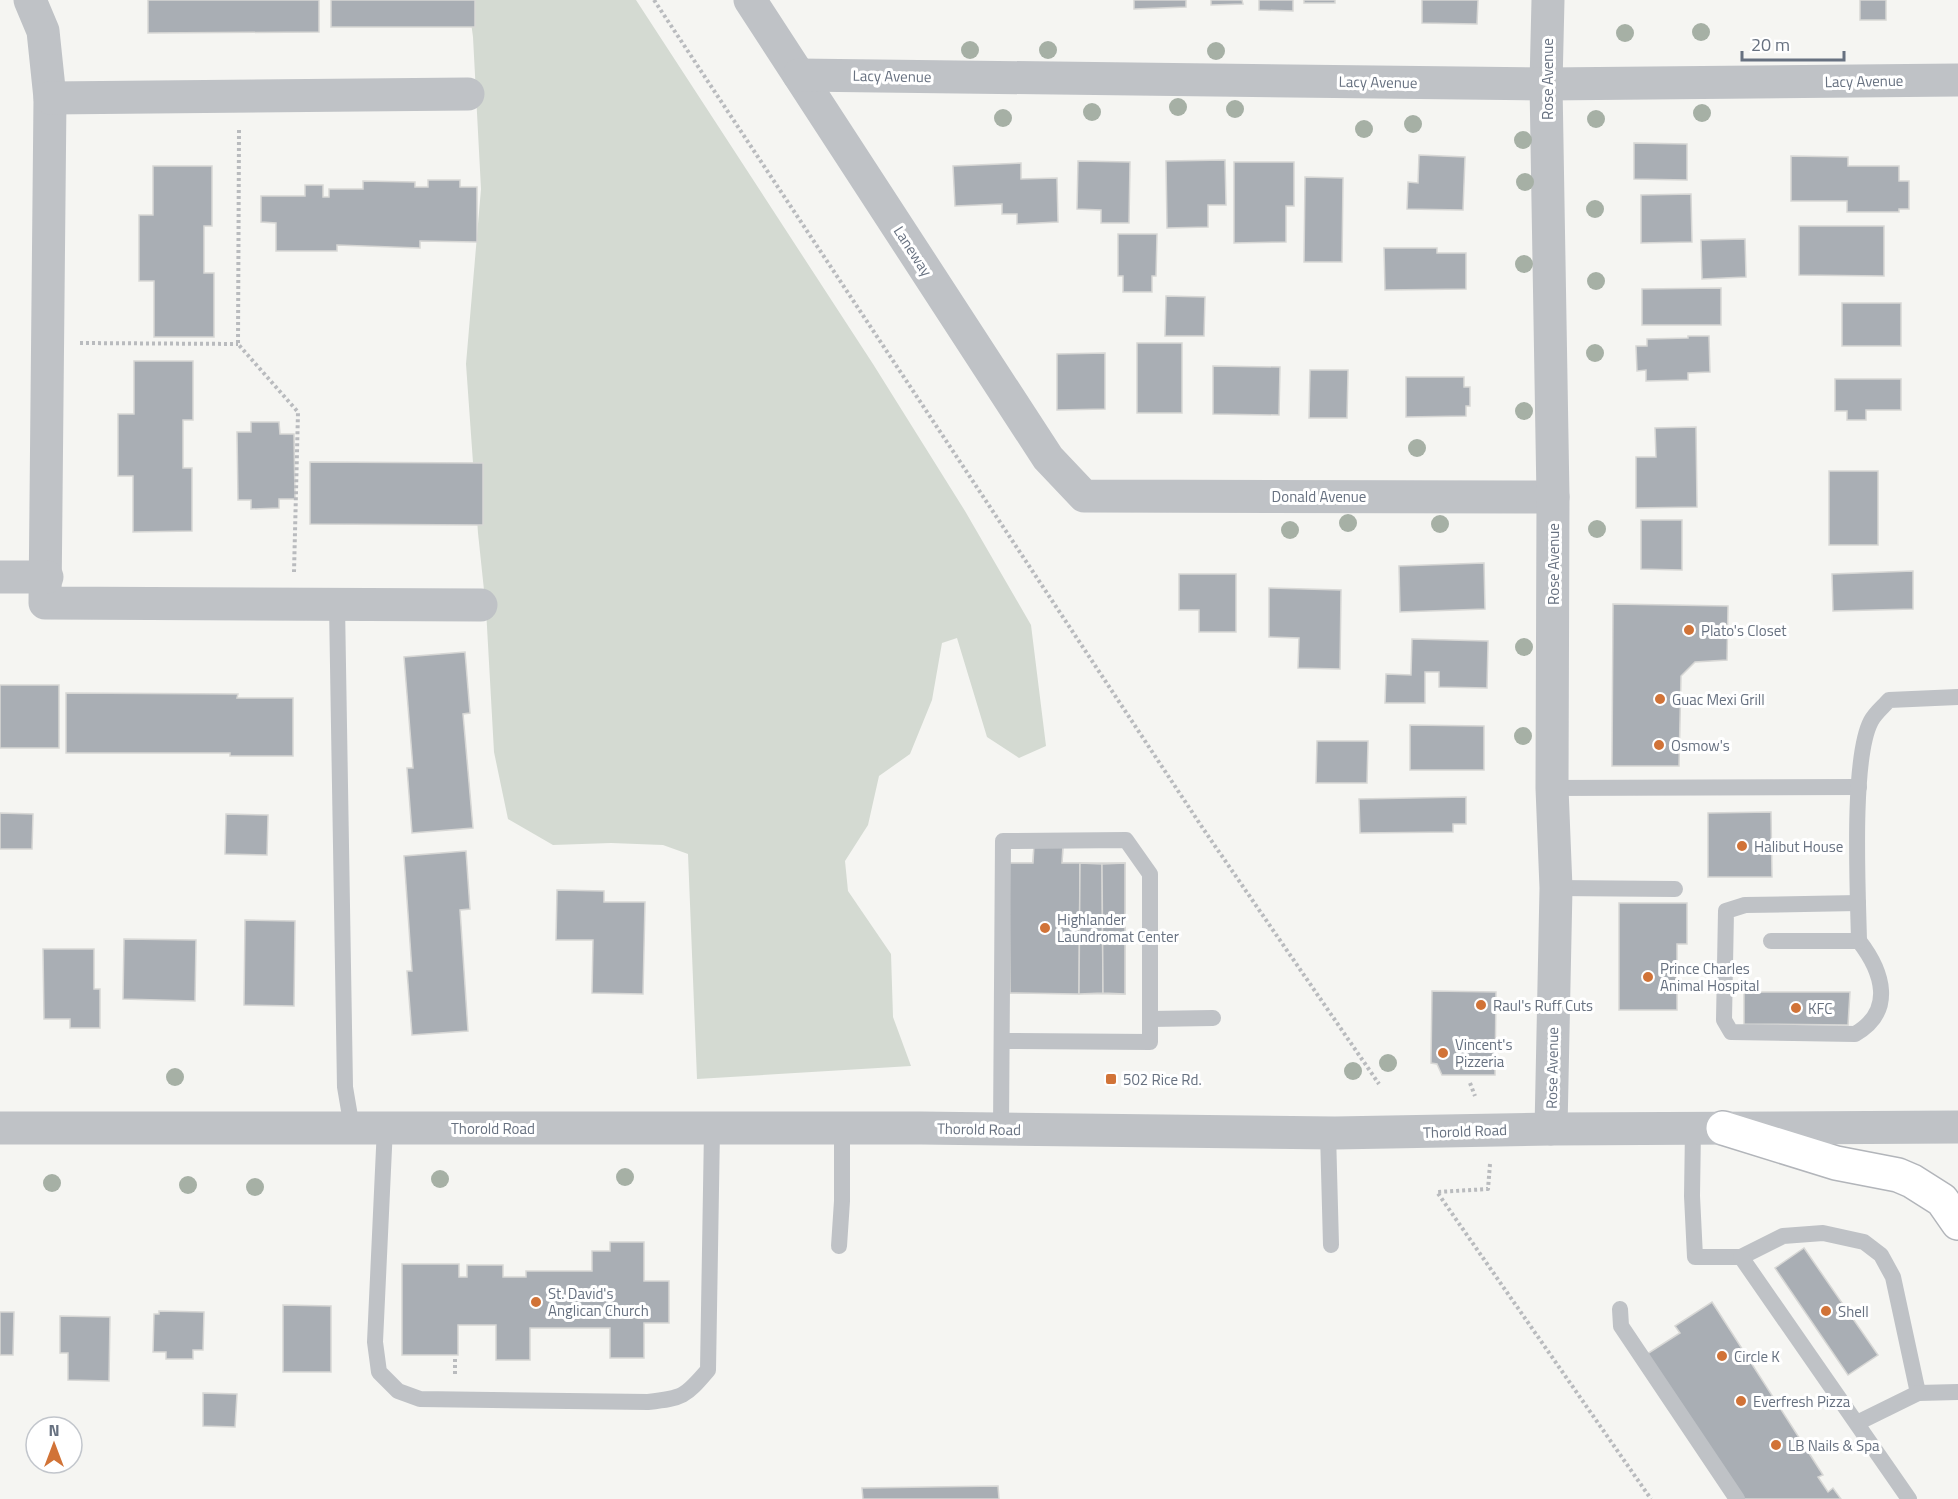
<svg xmlns="http://www.w3.org/2000/svg" width="1958" height="1499" font-family="'Titillium Web',sans-serif">
<style>
.green{fill:#d4dad2}
.building{fill:#a9aeb4;stroke:#d7d7d5;stroke-width:1.5}
.lines{fill:none;stroke-linecap:round;stroke-linejoin:round}
.secondary-casing{stroke:#b2b5ba;stroke-width:36}
.path{stroke:#b9bbbe;stroke-width:4;stroke-dasharray:3 3;stroke-linecap:butt}
.service{stroke:#bfc2c6;stroke-width:16}
.minor{stroke:#bfc2c6;stroke-width:33}
.tertiary{stroke:#bfc2c6;stroke-width:33}
.secondary{stroke:#fff;stroke-width:33}
.tree{fill:#a6b0a5}
.poi-dot{fill:#d17337;stroke:#fff;stroke-width:2}
.labels{text-anchor:middle;dominant-baseline:central;stroke-width:6;stroke-linejoin:round;paint-order:stroke}
.street-label{font-size:15px;fill:#677180;stroke:#fff}
.poi-label{font-size:15px;fill:#677180;stroke:#fff;text-anchor:start}
</style>
<rect width="100%" height="100%" fill="#f5f5f2"/>
<polygon class="green" points="468,0 636,0 873,364 965,511 1031,625 1046,746 1019,758 987,737 957,638 942,643 932,700 910,754 879,776 868,825 845,861 848,891 891,954 893,1017 911,1066 697,1079 688,854 663,845 611,843 553,845 508,819 494,752 486,609 478,533 466,364 481,189 473,37"/>
<g class="building">
<polygon points="148,0 319,0 319,32 148,33"/>
<rect x="331" y="0" width="144" height="27"/>
<polygon points="1134,0 1186,0 1186,7 1134,9"/>
<polygon points="1211,0 1242,0 1243,4 1211,5"/>
<polygon points="1259,0 1293,0 1293,11 1259,10"/>
<rect x="1304" y="0" width="31" height="3"/>
<polygon points="1422,0 1478,0 1477,24 1422,23"/>
<rect x="1860" y="0" width="26" height="20"/>
<polygon points="1634,143 1687,144 1687,180 1634,179"/>
<polygon points="1419,155 1465,157 1463,210 1407,209 1408,182 1418,183"/>
<polygon points="1791,156 1848,157 1848,166 1899,166 1899,181 1909,181 1909,209 1899,209 1899,212 1847,212 1847,201 1791,201"/>
<polygon points="1225,160 1226,205 1208,205 1208,227 1167,228 1166,161"/>
<polygon points="1078,161 1130,162 1129,223 1101,223 1101,210 1077,209"/>
<polygon points="1234,162 1294,162 1294,206 1286,206 1286,242 1234,243"/>
<polygon points="1021,163 1021,179 1057,178 1058,222 1017,224 1017,214 1002,214 1002,204 955,206 953,166"/>
<polygon points="153,166 212,166 212,226 204,226 204,273 214,273 214,337 154,337 154,281 139,281 139,215 153,215"/>
<polygon points="1305,177 1343,178 1342,262 1304,262"/>
<polygon points="428,180 460,180 460,187 477,187 477,242 420,241 420,248 337,245 337,251 276,251 276,223 261,222 261,196 305,196 305,185 323,185 323,197 329,197 329,189 363,189 363,181 415,182 415,187 428,187"/>
<polygon points="1691,194 1692,242 1641,243 1641,195"/>
<polygon points="1799,226 1884,226 1884,276 1799,275"/>
<polygon points="1118,234 1157,234 1156,276 1152,276 1152,292 1123,292 1123,276 1118,276"/>
<polygon points="1745,239 1746,277 1702,279 1701,240"/>
<polygon points="1384,248 1437,248 1437,253 1466,253 1466,289 1385,290"/>
<polygon points="1721,288 1721,325 1642,325 1642,289"/>
<polygon points="1166,296 1205,297 1204,336 1165,336"/>
<rect x="1842" y="303" width="59" height="43"/>
<polygon points="1688,336 1709,336 1710,372 1688,373 1688,380 1646,381 1646,370 1637,371 1636,346 1647,346 1647,339 1688,338"/>
<rect x="1137" y="343" width="45" height="70"/>
<polygon points="1105,353 1105,409 1057,410 1057,354"/>
<polygon points="134,361 193,361 193,420 183,420 183,468 192,468 192,531 133,532 133,476 118,476 118,414 134,414"/>
<polygon points="1213,366 1280,367 1279,415 1213,414"/>
<polygon points="1310,370 1348,370 1347,418 1309,418"/>
<polygon points="1406,377 1464,377 1464,387 1470,387 1470,406 1466,406 1466,416 1406,417"/>
<polygon points="1835,379 1901,379 1901,410 1866,410 1866,420 1847,420 1847,411 1835,411"/>
<polygon points="251,422 279,422 280,434 294,434 295,499 279,499 279,508 251,509 251,500 238,500 237,432 251,432"/>
<polygon points="1696,427 1697,507 1636,508 1636,457 1656,457 1655,428"/>
<polygon points="310,462 483,463 483,525 310,524"/>
<rect x="1829" y="471" width="49" height="74"/>
<polygon points="1641,520 1682,520 1682,570 1641,569"/>
<polygon points="1484,563 1485,609 1400,612 1399,566"/>
<polygon points="1913,571 1913,609 1833,611 1832,574"/>
<polygon points="1179,574 1236,574 1236,632 1199,632 1199,610 1179,610"/>
<polygon points="1269,588 1341,590 1340,669 1298,668 1299,638 1269,637"/>
<polygon points="1613,604 1728,606 1727,660 1695,662 1681,676 1679,766 1612,766"/>
<polygon points="1412,639 1488,641 1487,688 1439,687 1439,672 1425,672 1425,703 1385,703 1386,674 1411,675"/>
<polygon points="465,652 470,713 463,714 473,828 412,833 407,768 413,768 404,657"/>
<rect x="0" y="685" width="59" height="63"/>
<polygon points="66,693 238,694 237,698 293,698 293,756 230,756 230,753 66,753"/>
<polygon points="1410,725 1484,726 1484,770 1410,770"/>
<polygon points="1317,741 1368,741 1367,783 1316,783"/>
<polygon points="1466,797 1466,824 1453,824 1453,832 1360,833 1359,799"/>
<polygon points="1771,812 1772,877 1708,877 1708,813"/>
<polygon points="0,813 33,814 32,849 0,849"/>
<polygon points="226,814 268,815 267,855 225,854"/>
<polygon points="1034,845 1063,845 1062,863 1125,863 1125,994 1010,993 1009,863 1033,863"/>
<polygon points="1034,845 1063,845 1062,863 1080,863 1079,994 1010,993 1009,863 1033,863"/>
<polygon points="466,851 470,909 460,910 468,1031 412,1035 407,971 412,971 404,856"/>
<polygon points="1080,863 1102,864 1103,993 1079,994"/>
<polygon points="1125,863 1125,994 1103,993 1102,864"/>
<polygon points="557,890 604,891 604,902 645,902 643,994 592,993 593,940 556,940"/>
<polygon points="1619,903 1687,903 1687,944 1677,944 1677,1010 1619,1010"/>
<polygon points="245,920 295,921 294,1006 244,1005"/>
<polygon points="124,939 196,940 195,1001 123,999"/>
<polygon points="43,949 94,949 94,989 100,989 100,1028 70,1028 70,1019 44,1019"/>
<polygon points="1432,991 1496,992 1495,1075 1442,1075 1437,1064 1431,1063"/>
<polygon points="1744,992 1850,992 1848,1025 1744,1024"/>
<polygon points="610,1242 644,1242 644,1281 669,1281 669,1323 644,1323 644,1358 610,1358 610,1328 530,1328 530,1360 496,1360 496,1325 458,1325 458,1355 402,1355 402,1264 459,1264 459,1277 467,1277 467,1265 503,1265 503,1277 526,1277 526,1271 592,1271 592,1251 610,1251"/>
<polygon points="1804,1248 1878,1355 1848,1375 1775,1268"/>
<polygon points="1712,1302 1823,1475 1818,1477 1828,1492 1833,1488 1841,1499 1743,1499 1647,1354 1680,1333 1675,1326"/>
<polygon points="283,1305 331,1306 331,1372 283,1372"/>
<polygon points="159,1311 204,1312 203,1350 193,1350 193,1359 166,1359 166,1352 153,1352 154,1314 159,1314"/>
<polygon points="0,1312 14,1312 13,1355 0,1355"/>
<polygon points="60,1316 110,1317 109,1381 68,1380 68,1353 60,1353"/>
<polygon points="203,1393 237,1394 235,1427 203,1426"/>
<polygon points="998,1486 999,1499 863,1499 862,1488"/>
</g>
<g class="lines">
<defs>
<polyline id="secondary" points="1723,1128 1836,1163 1898,1175 1912,1181 1942,1200 1958,1223"/>
</defs>
<use href="#secondary" class="secondary-casing"/>
<g class="path">
<polyline points="654,0 1204,830 1379,1084"/>
<polyline points="239,130 238,344 298,412 294,572"/>
<polyline points="80,343 238,344"/>
<polyline points="1470,1083 1475,1096"/>
<polyline points="1490,1164 1488,1189 1437,1192 1651,1499"/>
<polyline points="455,1359 455,1374"/>
</g>
<g class="service">
<polyline points="337,605 345,1087 352,1128"/>
<polyline points="1552,788 1859,787"/>
<polyline points="1556,888 1675,889"/>
<path d="M1858,903l-113,2 -19,6 -2,109 7,12 124,2c40,-23 28,-62 4,-93"/>
<path d="M1771,941h88c-1,-48 -8,-182 12,-220 4,-8 13,-15 18,-21l69,-3"/>
<polyline points="1150,1019 1213,1018"/>
<path d="M385,1127l-10,215 4,30 19,19 22,8 228,3c35,-4 37,-5 60,-32l4,-241"/>
<polyline points="1001,1129 1003,841 1126,840 1150,874 1150,1042 1002,1041"/>
<polyline points="1693,1129 1692,1196 1695,1257 1741,1257 1783,1236 1823,1233 1864,1242 1881,1255 1893,1277 1918,1393 1958,1392"/>
<polyline points="1328,1133 1331,1245"/>
<polyline points="839,1246 842,1201 842,1128"/>
<polyline points="1741,1257 1909,1499"/>
<polyline points="1620,1309 1621,1326 1737,1499"/>
<polyline points="1857,1423 1918,1393"/>
</g>
<g class="minor">
<polyline points="30,0 43,31 50,98 45,603 481,605"/>
<polyline points="750,0 1048,458 1084,496 1553,497"/>
<polyline points="1548,0 1546,84 1553,497 1552,788 1556,888 1551,1129"/>
<polyline points="799,75 1546,84 1958,80"/>
<polyline points="50,98 468,94"/>
<polyline points="0,577 47,577"/>
</g>
<polyline class="tertiary" points="0,1128 921,1128 1335,1133 1551,1129 1958,1127"/>
<use href="#secondary" class="secondary"/>
</g>
<g class="tree">
<circle cx="1701" cy="32" r="9"/>
<circle cx="1625" cy="33" r="9"/>
<circle cx="970" cy="50" r="9"/>
<circle cx="1048" cy="50" r="9"/>
<circle cx="1216" cy="51" r="9"/>
<circle cx="1178" cy="107" r="9"/>
<circle cx="1235" cy="109" r="9"/>
<circle cx="1092" cy="112" r="9"/>
<circle cx="1702" cy="113" r="9"/>
<circle cx="1003" cy="118" r="9"/>
<circle cx="1596" cy="119" r="9"/>
<circle cx="1413" cy="124" r="9"/>
<circle cx="1364" cy="129" r="9"/>
<circle cx="1523" cy="140" r="9"/>
<circle cx="1525" cy="182" r="9"/>
<circle cx="1595" cy="209" r="9"/>
<circle cx="1524" cy="264" r="9"/>
<circle cx="1596" cy="281" r="9"/>
<circle cx="1595" cy="353" r="9"/>
<circle cx="1524" cy="411" r="9"/>
<circle cx="1417" cy="448" r="9"/>
<circle cx="1348" cy="523" r="9"/>
<circle cx="1440" cy="524" r="9"/>
<circle cx="1597" cy="529" r="9"/>
<circle cx="1290" cy="530" r="9"/>
<circle cx="1524" cy="647" r="9"/>
<circle cx="1523" cy="736" r="9"/>
<circle cx="1388" cy="1063" r="9"/>
<circle cx="1353" cy="1071" r="9"/>
<circle cx="175" cy="1077" r="9"/>
<circle cx="625" cy="1177" r="9"/>
<circle cx="440" cy="1179" r="9"/>
<circle cx="52" cy="1183" r="9"/>
<circle cx="188" cy="1185" r="9"/>
<circle cx="255" cy="1187" r="9"/>
</g>
<g class="poi-dot">
<circle cx="1689" cy="630" r="6"/>
<circle cx="1660" cy="699" r="6"/>
<circle cx="1659" cy="745" r="6"/>
<circle cx="1742" cy="846" r="6"/>
<circle cx="1045" cy="928" r="6"/>
<circle cx="1648" cy="977" r="6"/>
<circle cx="1481" cy="1005" r="6"/>
<circle cx="1796" cy="1008" r="6"/>
<circle cx="1443" cy="1053" r="6"/>
<rect x="1105" y="1073" width="12" height="12" rx="3"/>
<circle cx="536" cy="1302" r="6"/>
<circle cx="1826" cy="1311" r="6"/>
<circle cx="1722" cy="1356" r="6"/>
<circle cx="1741" cy="1401" r="6"/>
<circle cx="1776" cy="1445" r="6"/>
</g>
<g class="labels">
<g class="street-label">
<text transform="translate(892 76) rotate(1)">Lacy Avenue</text>
<text transform="translate(1547 79) rotate(-90)">Rose Avenue</text>
<text transform="translate(1864 81) rotate(-1)">Lacy Avenue</text>
<text transform="translate(1378 82) rotate(1)">Lacy Avenue</text>
<text transform="translate(913 251) rotate(57)">Laneway</text>
<text x="1319" y="496">Donald Avenue</text>
<text transform="translate(1553 564) rotate(-90)">Rose Avenue</text>
<text transform="translate(1552 1068) rotate(-89)">Rose Avenue</text>
<text x="493" y="1128">Thorold Road</text>
<text transform="translate(979 1129) rotate(1)">Thorold Road</text>
<text transform="translate(1465 1131) rotate(-2)">Thorold Road</text>
</g>
<g class="poi-label">
<text x="1701" y="630">Plato's Closet</text>
<text x="1672" y="699">Guac Mexi Grill</text>
<text x="1671" y="745">Osmow's</text>
<text x="1754" y="846">Halibut House</text>
<text x="1057" y="919">Highlander<tspan x="1057" dy="17">Laundromat Center</tspan></text>
<text x="1660" y="968">Prince Charles<tspan x="1660" dy="17">Animal Hospital</tspan></text>
<text x="1493" y="1005">Raul's Ruff Cuts</text>
<text x="1808" y="1008">KFC</text>
<text x="1455" y="1044">Vincent's<tspan x="1455" dy="17">Pizzeria</tspan></text>
<text x="1123" y="1079">502 Rice Rd.</text>
<text x="548" y="1293">St. David's<tspan x="548" dy="17">Anglican Church</tspan></text>
<text x="1838" y="1311">Shell</text>
<text x="1734" y="1356">Circle K</text>
<text x="1753" y="1401">Everfresh Pizza</text>
<text x="1788" y="1445">LB Nails &amp; Spa</text>
</g>
</g>
<g transform="translate(54 1445)"><circle r="28" fill="#ffffff" stroke="#c2c6cc" stroke-width="1.5"/>
<path d="M0-4.5L10 22L0 15L-10 22Z" fill="#d17337"/>
<text y="-9" font-size="16" font-weight="bold" text-anchor="middle" fill="#677180">N</text>
</g>
<path d="M1742 51v9h102v-9" fill="none" stroke="#677180" stroke-width="3"/>
<text x="1751" y="51" font-size="18" fill="#677180" stroke="#ffffff" stroke-width="4.5" paint-order="stroke">20 m</text>
</svg>
